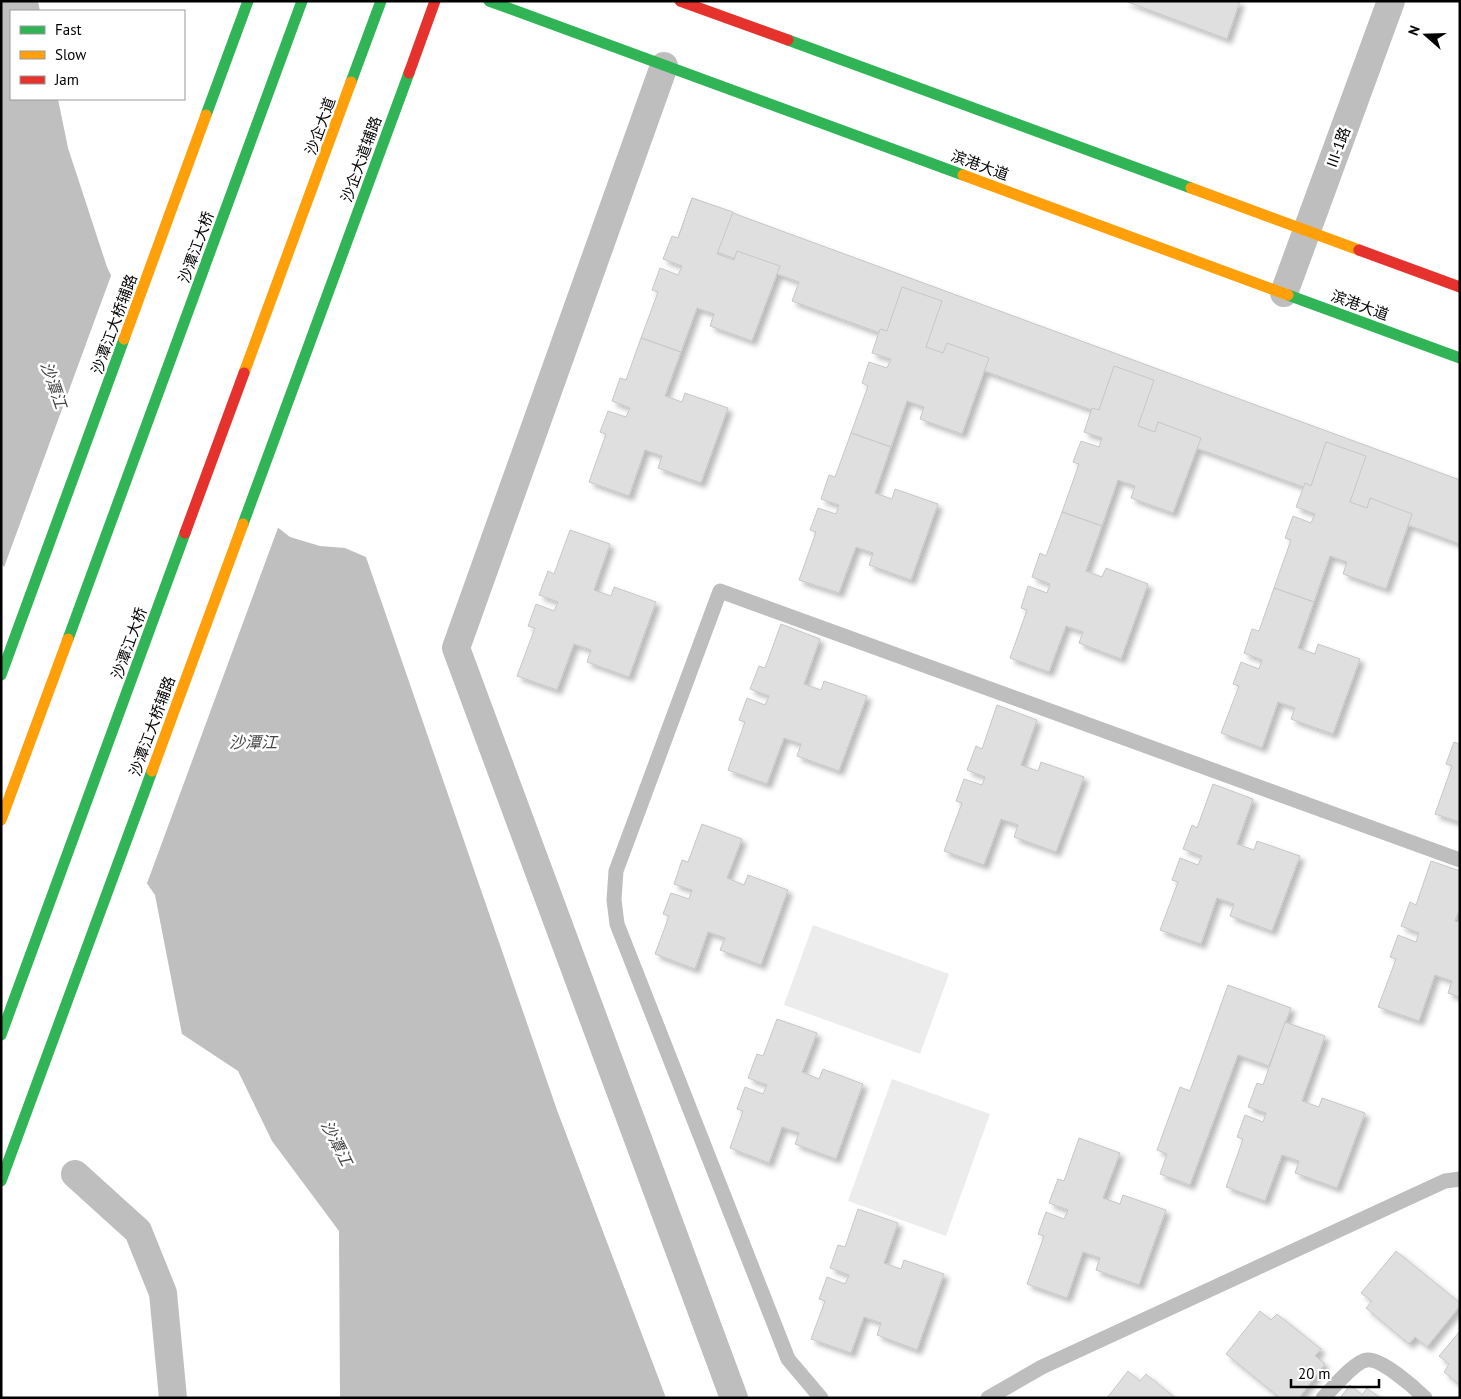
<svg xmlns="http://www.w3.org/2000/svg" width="1461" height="1399" font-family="'PT Sans','Noto Sans SC',sans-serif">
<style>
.green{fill:#ececec}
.water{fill:#bfbfbf}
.pier{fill:#fff}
.building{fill:#dfdfdf;stroke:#c7c7c7;filter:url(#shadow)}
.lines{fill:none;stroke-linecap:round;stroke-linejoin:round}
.lane{stroke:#bebebe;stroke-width:15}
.street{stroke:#bebebe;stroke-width:28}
.fast{stroke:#30b455;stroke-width:11}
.slow{stroke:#ff9f0a;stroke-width:11}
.jam{stroke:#e5322d;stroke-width:11}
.labels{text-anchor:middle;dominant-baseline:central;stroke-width:5;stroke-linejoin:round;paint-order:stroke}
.street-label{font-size:15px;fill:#000;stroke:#fff}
.water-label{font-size:16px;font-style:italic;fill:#444;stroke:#fff}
</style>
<defs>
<filter id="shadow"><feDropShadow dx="4.5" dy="4.5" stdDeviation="2.5" flood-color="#0004"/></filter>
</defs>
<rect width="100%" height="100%" fill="#fff"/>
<g class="green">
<polygon points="813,925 949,974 920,1054 784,1005"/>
<polygon points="892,1079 990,1114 946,1236 848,1201"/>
</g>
<polygon class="water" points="1,1 38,1 40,11 11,11 11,99 58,99 68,148 107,267 188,438 235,494 290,537 320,546 345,548 366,557 557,1110 666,1398 340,1398 339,1231 272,1141 238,1071 182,1034 155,895 101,817 40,614 1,563"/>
<polygon class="pier" points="112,273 190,436 237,493 279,525 146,886 98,818 37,616 3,570"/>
<g class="building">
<polygon points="1125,1 1240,1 1227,39"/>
<polygon points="692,198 1460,480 1460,544 792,301 799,282 678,238"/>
<polygon points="692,198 733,212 717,254 734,260 737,251 780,266 752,341 710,326 714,314 697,308 681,352 641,338 658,292 652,290 660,268 678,275 682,266 663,259 672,236 678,238"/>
<polygon points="902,287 942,301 926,347 943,353 947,343 989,358 962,434 920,419 924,407 907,401 891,447 851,433 868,386 862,383 869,362 887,368 891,359 872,353 880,329 887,331"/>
<polygon points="641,338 681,352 665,396 682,402 685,393 728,408 701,483 658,468 662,456 645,450 629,496 589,482 606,434 600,432 608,411 626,417 630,408 612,401 620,378 626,380"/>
<polygon points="1114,366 1154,380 1138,426 1155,432 1158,422 1201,438 1173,513 1131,498 1135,486 1118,480 1102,526 1062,512 1079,464 1073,462 1081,441 1099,447 1102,438 1084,432 1092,408 1099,410"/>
<polygon points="851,433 891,447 875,493 892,499 895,489 938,504 911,580 869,565 873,553 856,547 839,593 799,580 816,532 810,530 818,508 836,514 839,505 821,499 829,475 835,477"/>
<polygon points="1326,442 1366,456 1350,502 1367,508 1370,498 1412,514 1386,589 1343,574 1347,562 1330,556 1314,602 1274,588 1291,540 1285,538 1293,516 1311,523 1315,514 1296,507 1305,483 1311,486"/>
<polygon points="1062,512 1102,526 1086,571 1102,577 1106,568 1148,584 1121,659 1079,643 1083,632 1066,626 1049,672 1010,658 1027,610 1021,608 1028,586 1047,593 1050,584 1032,577 1040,553 1046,556"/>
<polygon points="570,530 610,544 594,590 611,596 614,587 656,602 629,677 587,662 591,650 574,644 557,690 517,676 535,628 528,626 536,604 554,611 558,602 539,595 548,571 554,574"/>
<polygon points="1274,588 1314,602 1298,648 1315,654 1318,644 1360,659 1333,734 1291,719 1295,708 1278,702 1262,748 1221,733 1239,686 1233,684 1241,662 1259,669 1262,660 1244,653 1252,629 1259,631"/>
<polygon points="781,624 820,639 804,684 821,690 824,681 867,696 839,771 797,756 801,744 784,738 767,784 728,770 745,722 739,720 747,698 765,705 769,696 750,689 759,666 765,668"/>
<polygon points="997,705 1037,720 1021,765 1038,771 1041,762 1084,777 1056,852 1014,837 1018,825 1001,819 984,865 944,851 962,803 956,801 964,779 982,785 985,777 967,770 976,746 982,749"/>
<polygon points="1454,742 1460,744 1460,822 1435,814 1452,766 1446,764"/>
<polygon points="1213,784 1253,799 1237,844 1254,850 1257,841 1300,856 1272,931 1230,916 1234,904 1217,898 1201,944 1160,930 1178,882 1172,880 1180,858 1198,865 1202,856 1183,849 1192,825 1197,828"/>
<polygon points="702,824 742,839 727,878 744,885 748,875 788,890 761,965 720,950 725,938 708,932 695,969 655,954 669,916 663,914 671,893 689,899 692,890 674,884 682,860 688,862"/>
<polygon points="1431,861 1460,871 1460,908 1455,921 1460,923 1460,997 1448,993 1452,981 1435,975 1419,1021 1378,1007 1396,959 1390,957 1398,935 1416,942 1419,933 1401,926 1410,902 1416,905"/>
<polygon points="1228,985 1291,1008 1269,1066 1238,1055 1190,1185 1160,1174 1167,1154 1157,1150 1180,1087 1190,1091"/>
<polygon points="777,1019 817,1033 802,1072 819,1079 823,1069 863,1084 836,1159 795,1144 799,1133 782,1127 769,1163 730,1148 743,1111 737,1109 745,1087 763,1094 767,1085 748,1078 757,1054 763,1056"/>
<polygon points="1285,1022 1325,1036 1302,1101 1319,1107 1322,1098 1365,1113 1337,1188 1295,1173 1299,1161 1282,1155 1265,1201 1226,1187 1243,1139 1237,1137 1245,1115 1263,1122 1266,1113 1248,1107 1257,1083 1263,1085"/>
<polygon points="1079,1138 1120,1153 1103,1198 1120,1204 1123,1195 1166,1210 1139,1285 1096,1270 1100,1258 1083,1252 1067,1298 1027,1284 1044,1236 1038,1234 1046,1212 1064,1219 1068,1210 1049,1203 1058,1179 1064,1181"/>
<polygon points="858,1209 898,1223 884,1263 901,1269 904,1260 944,1274 917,1350 877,1335 881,1323 864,1317 851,1353 811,1339 825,1301 819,1299 827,1277 845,1284 849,1275 830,1268 838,1245 845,1247"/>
<polygon points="1396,1251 1460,1303 1460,1306 1427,1347 1415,1337 1409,1344 1366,1308 1372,1301 1361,1293"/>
<polygon points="1260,1311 1271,1320 1277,1314 1321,1349 1315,1356 1325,1364 1299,1398 1280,1398 1226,1354"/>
<polygon points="1460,1331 1460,1385 1444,1372 1449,1364 1439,1356"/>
<polygon points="1128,1371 1140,1381 1146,1374 1175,1398 1107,1398"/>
<polygon points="1350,1385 1362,1395 1367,1388 1380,1398 1340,1398"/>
</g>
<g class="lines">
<g class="lane">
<polyline points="821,1398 788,1359 617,924 614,900 616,871 720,591 1460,860"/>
<polyline points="988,1398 1042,1367 1445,1181 1460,1179"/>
<path d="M1323,1398c9,-9 32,-37 44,-38 14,-2 48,28 58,38"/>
</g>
<g class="street">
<polyline points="664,66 456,648 734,1398"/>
<polyline points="1284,293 1391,1"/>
<polyline points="75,1174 138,1231 163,1293 173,1398"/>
</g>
<g class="fast">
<polyline points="489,1 963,175"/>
<polyline points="788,40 1191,188"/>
<polyline points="351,82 381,1"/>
<polyline points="206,115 248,1"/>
<polyline points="1288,295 1460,358"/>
<polyline points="243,524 409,73"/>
<polyline points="68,639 302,1"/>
<polyline points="1,675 124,339"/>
<polyline points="1,1035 185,533"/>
<polyline points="1,1181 152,771"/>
</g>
<g class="slow">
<polyline points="963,175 1288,295"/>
<polyline points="1191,188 1359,250"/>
<polyline points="124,339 206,115"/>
<polyline points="244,373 351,82"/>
<polyline points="152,771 243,524"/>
<polyline points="1,820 68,639"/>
</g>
<g class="jam">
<polyline points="680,1 788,40"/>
<polyline points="409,73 435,1"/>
<polyline points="1359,250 1460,287"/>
<polyline points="185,533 244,373"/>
</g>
</g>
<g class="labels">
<g class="street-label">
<text transform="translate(320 126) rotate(-70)">沙企大道</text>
<text transform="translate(1338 147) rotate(-70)">III-1路</text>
<text transform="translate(361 159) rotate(-70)">沙企大道辅路</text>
<text transform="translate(980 165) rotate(20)">滨港大道</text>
<text transform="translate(196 247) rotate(-70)">沙潭江大桥</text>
<text transform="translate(1360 305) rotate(20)">滨港大道</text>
<text transform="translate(114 324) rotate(-70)">沙潭江大桥辅路</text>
<text transform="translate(129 643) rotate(-70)">沙潭江大桥</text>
<text transform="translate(152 726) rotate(-70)">沙潭江大桥辅路</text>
</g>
<g class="water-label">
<text transform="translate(54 385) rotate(71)">沙潭江</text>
<text x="253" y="742">沙潭江</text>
<text transform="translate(337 1143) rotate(63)">沙潭江</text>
</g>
</g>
<rect width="1461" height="1399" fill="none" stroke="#000000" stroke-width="5"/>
<rect x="10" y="10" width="175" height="90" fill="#ffffff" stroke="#999999"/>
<rect x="20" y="26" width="25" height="8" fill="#30b455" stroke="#999999"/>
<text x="55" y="35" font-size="15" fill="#000000">Fast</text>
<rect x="20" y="51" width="25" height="8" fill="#ff9f0a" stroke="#999999"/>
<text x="55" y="60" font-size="15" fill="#000000">Slow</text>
<rect x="20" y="76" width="25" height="8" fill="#e5322d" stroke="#999999"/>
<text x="55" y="85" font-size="15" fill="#000000">Jam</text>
<g transform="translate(1426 35) rotate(290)" stroke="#ffffff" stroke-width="4" paint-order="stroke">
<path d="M0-4L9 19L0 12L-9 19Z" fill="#000000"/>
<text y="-8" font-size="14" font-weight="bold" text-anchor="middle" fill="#000000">N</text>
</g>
<path d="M1291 1379v8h88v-8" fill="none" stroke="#000000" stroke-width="2.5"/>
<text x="1298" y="1379" font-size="15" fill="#000000" stroke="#ffffff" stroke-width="4" paint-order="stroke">20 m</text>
</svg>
